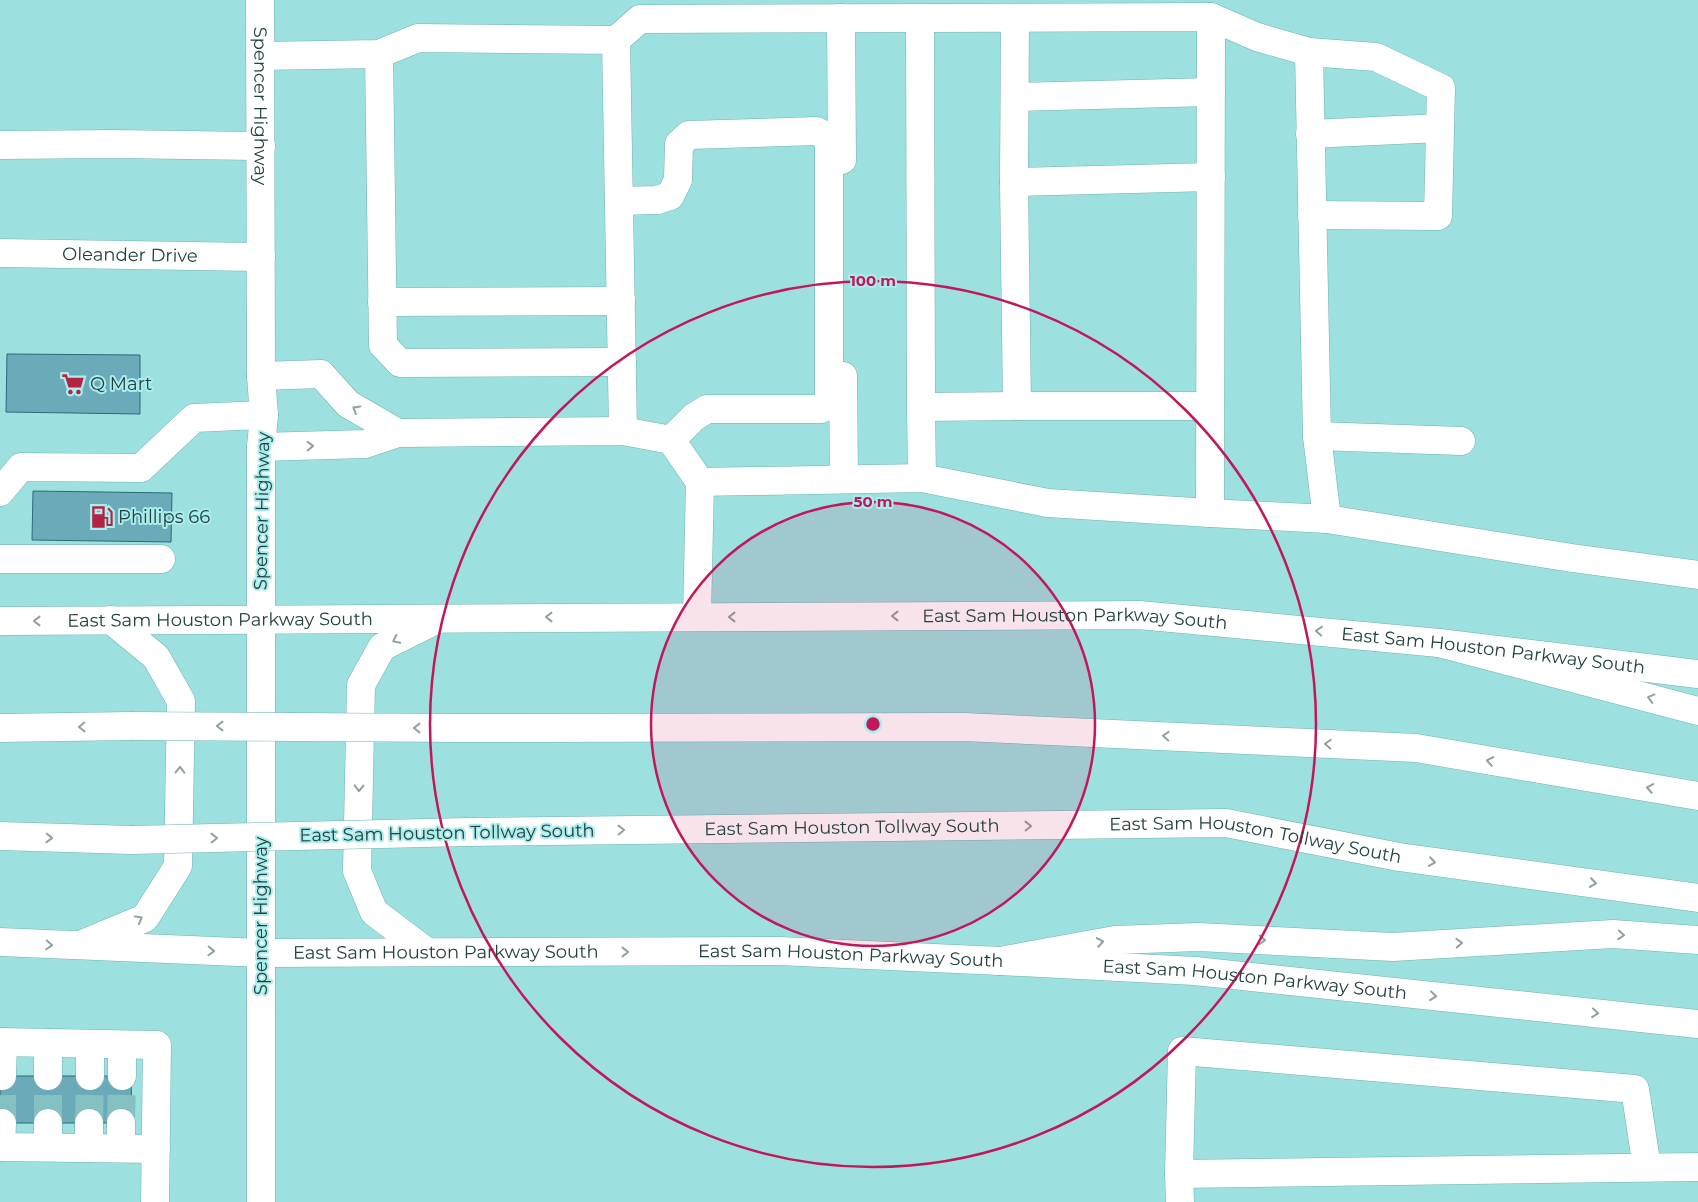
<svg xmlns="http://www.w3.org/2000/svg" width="1698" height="1202" font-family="Montserrat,sans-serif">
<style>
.building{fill:#6baab9;stroke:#2a6a79}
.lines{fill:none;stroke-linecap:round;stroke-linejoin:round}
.minor-tunnel{stroke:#84c1c0;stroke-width:28;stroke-dasharray:28 14;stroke-linecap:butt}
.minor-casing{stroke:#6fb2b2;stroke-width:29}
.major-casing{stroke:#6fb2b2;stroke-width:29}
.highway-casing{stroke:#6fb2b2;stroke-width:29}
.minor{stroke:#fff;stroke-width:28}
.major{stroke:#fff;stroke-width:28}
.highway{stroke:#fff;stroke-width:28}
.highway-bridge-casing{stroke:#6fb2b2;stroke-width:29;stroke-linecap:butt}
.highway-bridge{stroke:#fff;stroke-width:28}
.oneway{stroke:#92a0a0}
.ring{fill:none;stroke:#c2185b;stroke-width:2.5}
.labels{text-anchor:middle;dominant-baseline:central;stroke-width:4;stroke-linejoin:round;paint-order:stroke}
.street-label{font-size:18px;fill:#244040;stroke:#a9eeed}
.poi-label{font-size:18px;fill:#244040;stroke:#a9eeed;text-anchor:start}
.centre{fill:#c2185b;stroke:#a9eeed;stroke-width:2.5}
.ring-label{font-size:15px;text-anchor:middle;font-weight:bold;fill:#c2185b;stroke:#a9eeed;stroke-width:4;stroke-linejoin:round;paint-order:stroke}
</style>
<rect width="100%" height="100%" fill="#9ce1e0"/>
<g class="building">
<polygon points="7,354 140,355 140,414 6,412"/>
<polygon points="33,491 172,493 171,542 32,540"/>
<polygon points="0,1076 131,1076 132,1123 0,1123"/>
</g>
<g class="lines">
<g class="minor-tunnel">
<polyline points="2,1123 2,1076"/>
<polyline points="48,1123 48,1076"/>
<polyline points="89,1123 90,1076"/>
<polyline points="121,1123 122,1076"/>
</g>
<defs>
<g id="minor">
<polyline points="1211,17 1257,37 1309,52 1317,436 1327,519"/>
<polyline points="841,18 842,160"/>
<polyline points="920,19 921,407 1017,406"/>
<polyline points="616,40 623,431"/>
<polyline points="1309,52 1376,57 1441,88 1438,216 1312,215"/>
<polyline points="379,54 383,345 400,363 622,362"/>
<polyline points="260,56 379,54 418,38 616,40 640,19 1211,17 1210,513 1327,519 1572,558 1698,575"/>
<polyline points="1015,97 1211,92"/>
<polyline points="1310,134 1440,128"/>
<polyline points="0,145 113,144 261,146"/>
<polyline points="1014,182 1015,18"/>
<polyline points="619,201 657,200 670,196 678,180 679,144 689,135 817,131 829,138 829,401 821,409 707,409 694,417 671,440"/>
<path id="s1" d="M0,253l261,4"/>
<polyline points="382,302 621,301"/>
<polyline points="261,376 321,374 348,404 398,433"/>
<polyline points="843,376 844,479"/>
<polyline points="1210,406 1017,406 1014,182 1211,177"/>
<polyline points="921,407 922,478"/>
<polyline points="1317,436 1461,441"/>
<polyline points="261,447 365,444 398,433 623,431 671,440 700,482 697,617"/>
<polyline points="700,482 922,478 1048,503 1210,513"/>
<polyline points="0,492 21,467 141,468 194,418 264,415"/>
<polyline points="0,559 161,559"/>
<polyline points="0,1042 157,1045 155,1202"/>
<polyline points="2,1076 3,1042"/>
<polyline points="48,1076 48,1043"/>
<polyline points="90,1076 90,1044"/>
<polyline points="122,1076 122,1045"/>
<polyline points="89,1123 89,1148"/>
<polyline points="0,1147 156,1149"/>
<polyline points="1,1147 2,1123"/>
<polyline points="48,1147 48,1123"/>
<polyline points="121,1148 121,1123"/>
<polyline points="1647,1168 1635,1089 1182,1051 1179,1174 1698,1167"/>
<polyline points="1179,1174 1180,1202"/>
</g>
<g id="major">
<path id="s2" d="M260,0l1,376 3,39 -3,32v755"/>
<path id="s3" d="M0,621l1139,-6 300,28 259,31"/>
<path id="s4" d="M0,942l261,11 518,-2 221,10 195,10 503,53"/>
<polyline points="85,943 145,918 178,866 181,701 156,657 111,620"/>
<polyline points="427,952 374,912 357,871 361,685 382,647 434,621"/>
</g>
<g id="highway">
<polyline points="1439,643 1698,711"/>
<polyline points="0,728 131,726"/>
<polyline points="466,728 964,727 1416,748 1698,796"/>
<path id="s5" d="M467,832l759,-9 173,34 299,41"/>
<polyline points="0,836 131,840"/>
<polyline points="1000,961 1115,940 1199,937 1393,947 1613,934 1698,940"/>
</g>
</defs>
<use href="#minor" class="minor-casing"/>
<use href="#major" class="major-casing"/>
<use href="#highway" class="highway-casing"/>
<use href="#minor" class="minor"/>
<use href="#major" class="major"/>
<use href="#highway" class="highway"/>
<defs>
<g id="highway-bridge">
<polyline points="131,726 466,728"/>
<polyline points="131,840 467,832"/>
</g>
</defs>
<use href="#highway-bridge" class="highway-bridge-casing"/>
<use href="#highway-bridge" class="highway-bridge"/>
</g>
<defs><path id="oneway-chevron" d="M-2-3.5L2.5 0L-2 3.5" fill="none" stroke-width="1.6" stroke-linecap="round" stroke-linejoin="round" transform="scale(1.25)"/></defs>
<g class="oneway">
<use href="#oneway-chevron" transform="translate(356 409) rotate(-150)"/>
<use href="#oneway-chevron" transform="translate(310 446) rotate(-2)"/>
<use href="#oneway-chevron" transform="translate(895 616) rotate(180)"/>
<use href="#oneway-chevron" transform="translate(549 617) rotate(180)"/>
<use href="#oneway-chevron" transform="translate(732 617) rotate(180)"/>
<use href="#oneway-chevron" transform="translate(37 621) rotate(180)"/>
<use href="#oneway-chevron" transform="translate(1319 631) rotate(-175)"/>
<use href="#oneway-chevron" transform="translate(396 640) rotate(154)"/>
<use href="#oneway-chevron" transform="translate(1651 698) rotate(-165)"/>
<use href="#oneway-chevron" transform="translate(220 726) rotate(-180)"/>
<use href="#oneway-chevron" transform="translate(82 727) rotate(179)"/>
<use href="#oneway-chevron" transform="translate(417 728) rotate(-180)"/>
<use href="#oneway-chevron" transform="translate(1166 736) rotate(-177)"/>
<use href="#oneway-chevron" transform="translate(1328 744) rotate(-177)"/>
<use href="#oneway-chevron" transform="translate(1490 761) rotate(-170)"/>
<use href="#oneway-chevron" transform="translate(180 770) rotate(-89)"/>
<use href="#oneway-chevron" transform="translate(359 788) rotate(91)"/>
<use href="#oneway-chevron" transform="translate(1650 788) rotate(-170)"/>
<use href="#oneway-chevron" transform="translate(1028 826) rotate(-1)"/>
<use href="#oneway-chevron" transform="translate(621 830) rotate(-1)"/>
<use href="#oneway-chevron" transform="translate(49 838) rotate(2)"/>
<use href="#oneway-chevron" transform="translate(214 838) rotate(-1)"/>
<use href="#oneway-chevron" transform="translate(1432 862) rotate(8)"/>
<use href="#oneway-chevron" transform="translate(1593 883) rotate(8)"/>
<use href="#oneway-chevron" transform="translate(139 919) rotate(-29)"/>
<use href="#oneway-chevron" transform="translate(1621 935) rotate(4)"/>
<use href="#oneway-chevron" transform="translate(1262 940) rotate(3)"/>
<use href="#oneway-chevron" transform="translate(1100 942) rotate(-10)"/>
<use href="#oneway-chevron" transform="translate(1459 943) rotate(-3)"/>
<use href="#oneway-chevron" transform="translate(49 945) rotate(3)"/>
<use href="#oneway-chevron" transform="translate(211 951) rotate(2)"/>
<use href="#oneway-chevron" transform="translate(625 952)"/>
<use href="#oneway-chevron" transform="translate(1433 996) rotate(6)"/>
<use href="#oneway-chevron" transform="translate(1595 1013) rotate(6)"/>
</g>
<circle cx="873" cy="724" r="222" fill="#c2185b" fill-opacity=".12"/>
<g class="ring">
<circle cx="873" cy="724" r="222"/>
<circle cx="873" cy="724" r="443"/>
</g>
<defs>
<symbol id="supermarket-bare" viewBox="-9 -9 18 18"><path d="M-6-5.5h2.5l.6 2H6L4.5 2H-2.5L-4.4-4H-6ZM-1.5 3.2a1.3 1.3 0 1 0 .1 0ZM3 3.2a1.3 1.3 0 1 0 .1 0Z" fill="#b52342" stroke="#a9eeed" stroke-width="2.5" paint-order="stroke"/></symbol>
<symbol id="fuel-bare" viewBox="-9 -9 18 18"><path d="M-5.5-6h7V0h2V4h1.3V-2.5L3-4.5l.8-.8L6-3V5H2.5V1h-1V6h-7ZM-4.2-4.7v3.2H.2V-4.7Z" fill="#b52342" stroke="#a9eeed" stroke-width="2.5" paint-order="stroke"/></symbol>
</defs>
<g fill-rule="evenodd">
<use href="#supermarket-bare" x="57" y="368" width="32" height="32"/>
<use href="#fuel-bare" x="86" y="501" width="32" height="32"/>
</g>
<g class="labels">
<g class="street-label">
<text stroke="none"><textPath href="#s2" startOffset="106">Spencer Highway</textPath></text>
<text stroke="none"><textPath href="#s1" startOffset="130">Oleander Drive</textPath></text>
<text transform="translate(262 511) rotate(-89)">Spencer Highway</text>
<text stroke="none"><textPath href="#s3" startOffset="220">East Sam Houston Parkway South</textPath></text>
<text stroke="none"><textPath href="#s3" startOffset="1075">East Sam Houston Parkway South</textPath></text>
<text stroke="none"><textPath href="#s3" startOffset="1495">East Sam Houston Parkway South</textPath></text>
<text stroke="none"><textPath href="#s5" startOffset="385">East Sam Houston Tollway South</textPath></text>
<text transform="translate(447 833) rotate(-1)">East Sam Houston Tollway South</text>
<text stroke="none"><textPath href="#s5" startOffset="790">East Sam Houston Tollway South</textPath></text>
<text transform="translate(261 916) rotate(-90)">Spencer Highway</text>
<text stroke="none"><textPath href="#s4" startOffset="446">East Sam Houston Parkway South</textPath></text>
<text stroke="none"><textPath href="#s4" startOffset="851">East Sam Houston Parkway South</textPath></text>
<text stroke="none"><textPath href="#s4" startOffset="1256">East Sam Houston Parkway South</textPath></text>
</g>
<g class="poi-label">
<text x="90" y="384">Q Mart</text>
<text x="118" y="517">Phillips 66</text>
</g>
</g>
<circle cx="873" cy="724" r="8" class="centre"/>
<g class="ring-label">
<text x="873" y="286">100 m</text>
<text x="873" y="507">50 m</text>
</g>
</svg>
